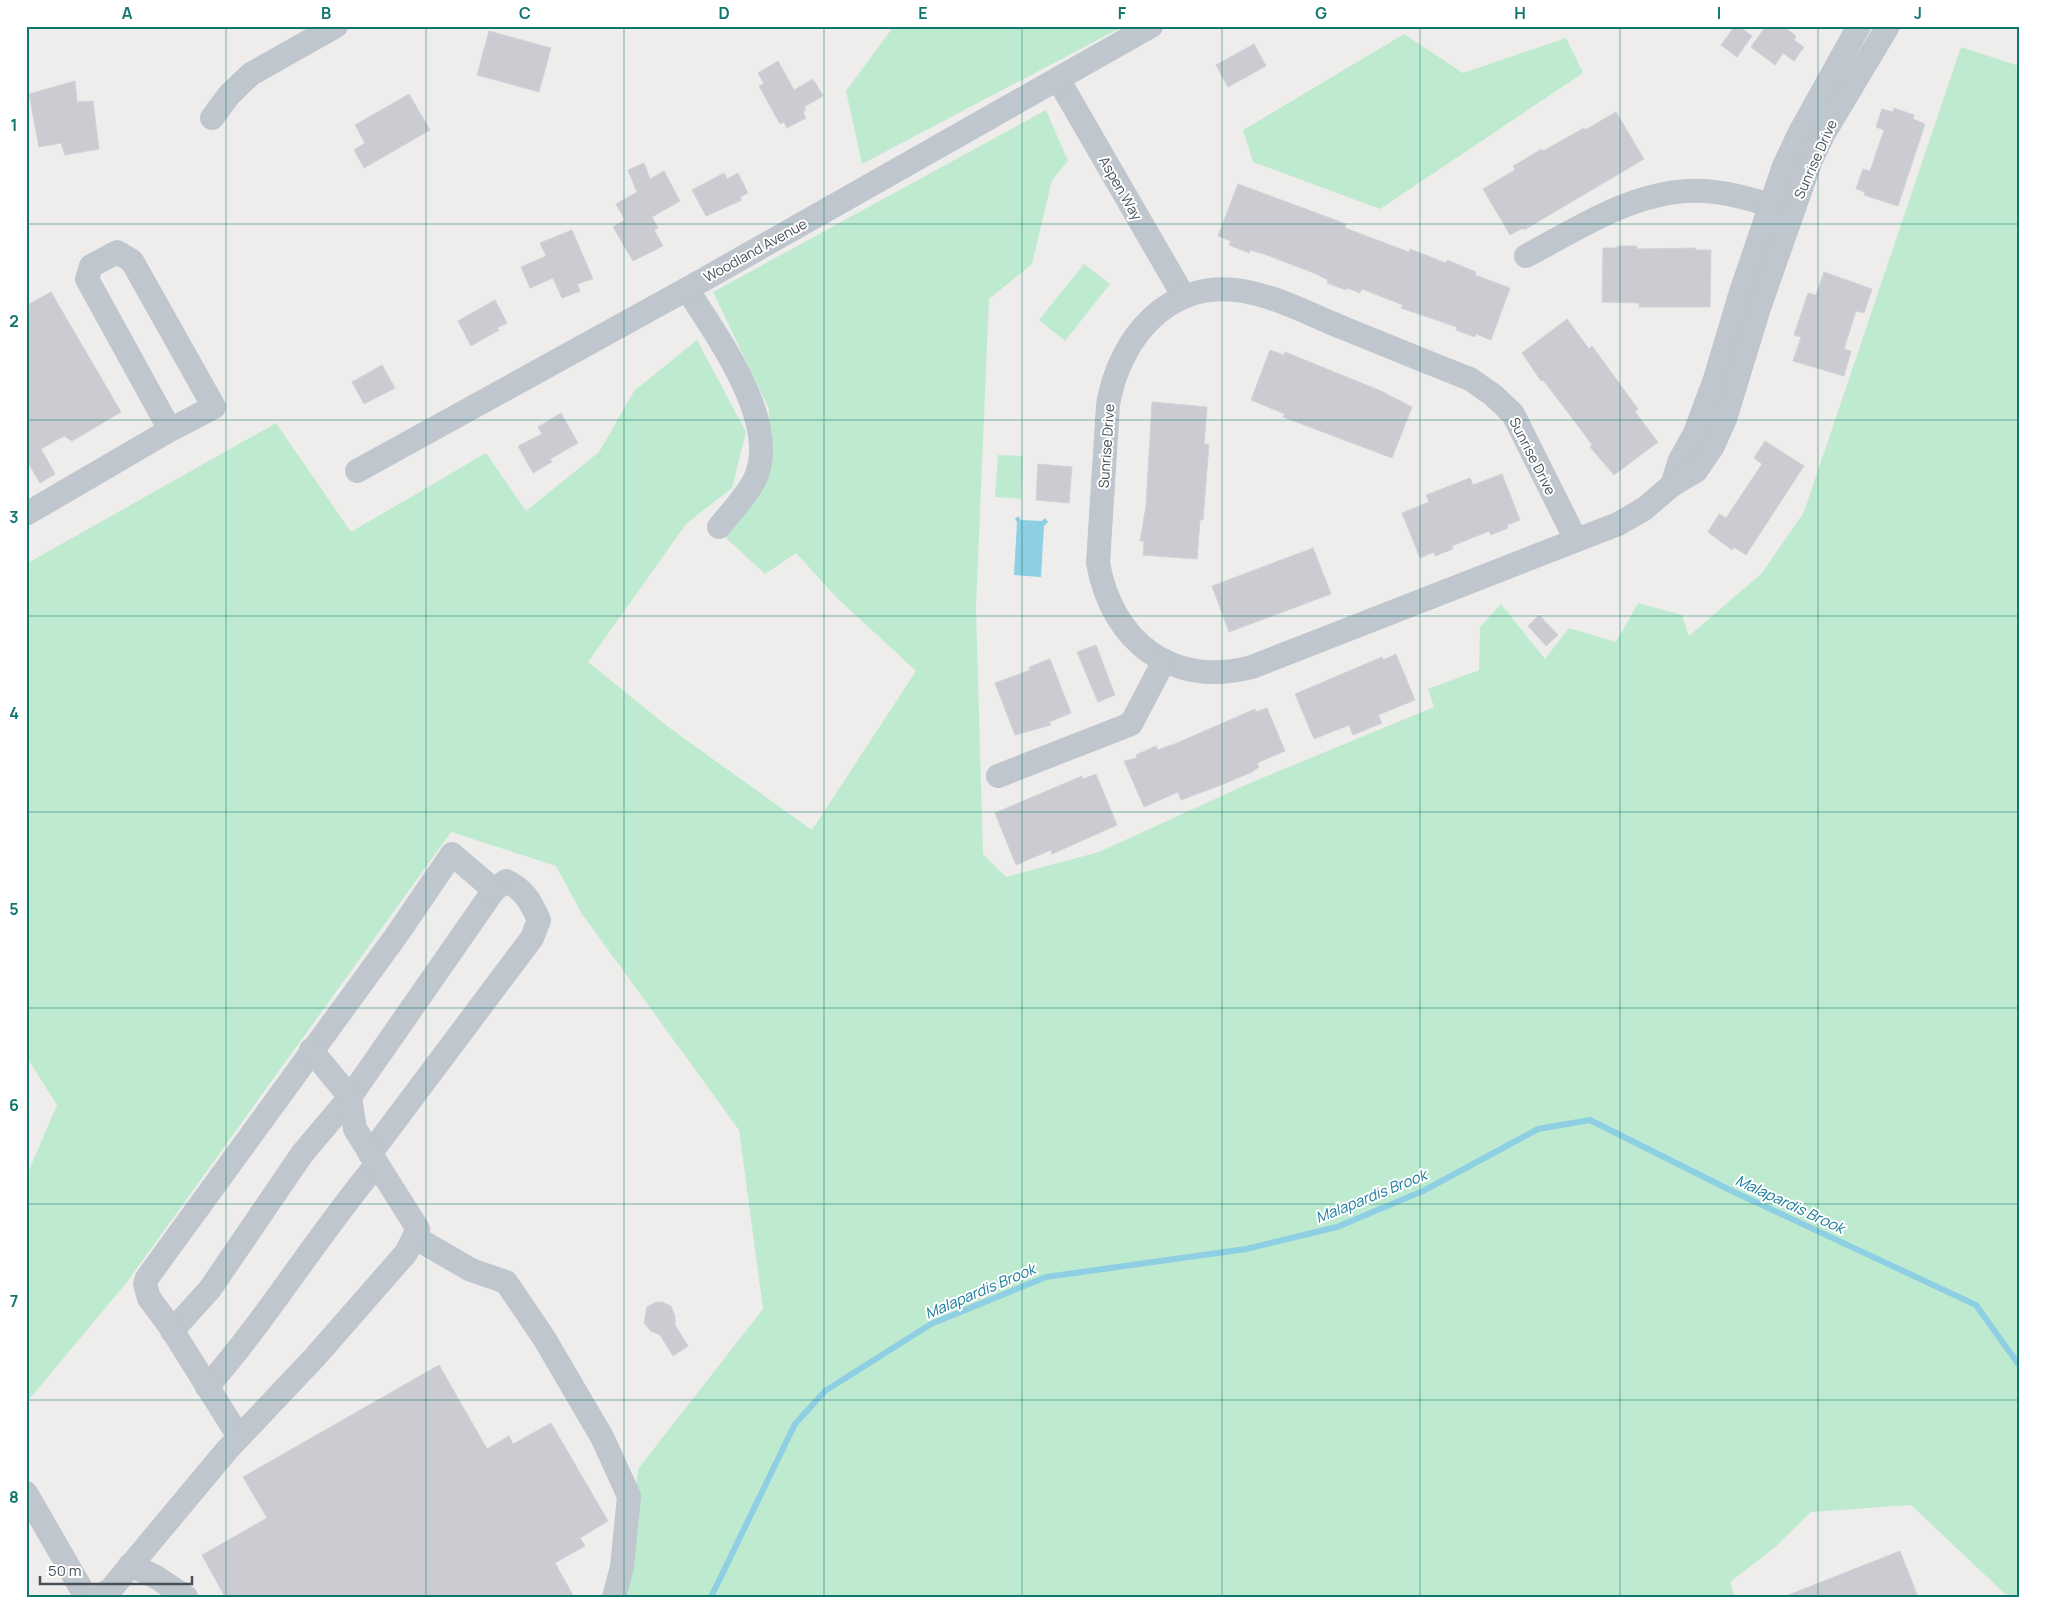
<svg xmlns="http://www.w3.org/2000/svg" width="2045" height="1623" font-family="Manrope,sans-serif">
<style>
.green{fill:#beead0}
.water{fill:#8ecfe3}
.lines{fill:none;stroke-linecap:round;stroke-linejoin:round}
.stream{stroke:#8ecfe3;stroke-width:6}
.building{fill:#caccd1;stroke:#d1d3d8}
.minor{stroke:#bfc6ce;stroke-width:24}
.grid{fill:none;stroke:#0f766e;stroke-width:1;stroke-opacity:0.55}
.labels{text-anchor:middle;dominant-baseline:central;stroke-width:4;stroke-linejoin:round;paint-order:stroke}
.street-label{font-size:14px;fill:#474f58;stroke:#fff}
.water-label{font-size:15px;font-style:italic;fill:#187b99;stroke:#fff}
.neatline{fill:none;stroke:#0f766e;stroke-width:2}
.grid-label{font-size:16px;text-anchor:middle;font-weight:bold;fill:#0f766e}
</style>
<rect width="100%" height="100%" fill="#efedec"/>
<g class="green">
<polygon points="894,26 1124,26 862,164 846,91"/>
<polygon points="1404,34 1463,73 1566,38 1583,73 1380,209 1253,162 1243,130"/>
<polygon points="1961,47 2019,66 2019,1597 2010,1597 2004,1593 1911,1505 1811,1512 1774,1548 1730,1582 1735,1597 624,1597 638,1469 763,1309 739,1130 582,914 556,866 451,832 127,1282 26,1403 26,1177 57,1105 26,1056 26,564 276,423 351,532 486,453 526,511 599,452 634,391 697,340 746,432 732,488 686,524 588,662 671,729 812,830 916,671 836,597 796,553 765,574 726,538 767,469 769,409 713,292 1046,110 1068,161 1052,180 1032,264 989,299 976,607 983,854 1006,877 1099,852 1250,783 1434,707 1428,689 1479,670 1480,627 1501,604 1545,659 1569,628 1616,642 1638,603 1682,615 1689,636 1762,573 1804,512"/>
<polygon points="1084,264 1110,284 1065,341 1039,320"/>
<polygon points="998,455 1023,456 1021,499 995,497"/>
</g>
<polygon class="water" points="1018,516 1021,520 1042,521 1045,518 1048,522 1044,526 1041,577 1014,575 1017,522 1015,519"/>
<g class="lines">
<polyline class="stream" points="711,1597 795,1424 825,1391 931,1324 1046,1277 1246,1249 1337,1227 1423,1191 1538,1129 1590,1120 1734,1192 1976,1305 2019,1365"/>
</g>
<g class="building">
<polygon points="1735,26 1739,26 1752,36 1737,57 1721,45"/>
<polygon points="1766,26 1782,26 1796,36 1794,40 1804,47 1794,61 1783,53 1775,65 1751,47"/>
<polygon points="489,31 551,48 539,92 477,75"/>
<polygon points="1254,44 1266,66 1228,87 1216,65"/>
<polygon points="778,61 794,90 813,79 823,96 804,107 806,110 803,112 806,118 787,128 784,122 780,124 759,86 764,84 758,73"/>
<polygon points="75,81 77,102 93,101 99,149 65,155 61,143 39,147 29,94"/>
<polygon points="409,94 430,130 364,168 354,150 365,143 355,125"/>
<polygon points="1894,108 1914,115 1913,119 1925,124 1898,206 1864,195 1865,192 1856,189 1863,169 1870,171 1884,130 1876,127 1882,109 1893,112"/>
<polygon points="1616,112 1644,159 1524,230 1523,228 1510,235 1483,189 1515,170 1513,166 1542,149 1543,151 1584,128 1585,130"/>
<polygon points="644,163 650,179 664,171 680,201 652,217 658,228 654,230 663,246 633,261 613,227 625,220 616,204 637,192 628,170"/>
<polygon points="724,173 727,179 738,173 748,193 740,197 742,200 706,216 692,190"/>
<polygon points="1238,184 1346,224 1345,228 1409,252 1410,249 1446,263 1447,260 1476,272 1475,275 1510,288 1491,340 1476,334 1475,337 1456,330 1457,327 1401,308 1403,305 1362,289 1360,293 1347,288 1346,290 1327,283 1328,280 1314,273 1264,254 1250,250 1249,253 1229,245 1231,241 1218,236"/>
<polygon points="572,230 593,279 577,284 580,291 562,298 553,278 530,288 521,267 546,256 540,243"/>
<polygon points="1617,246 1637,246 1637,249 1696,248 1696,250 1711,250 1710,307 1639,307 1639,303 1602,302 1603,248 1617,248"/>
<polygon points="1824,272 1872,289 1864,313 1856,311 1844,349 1851,351 1844,376 1793,361 1801,337 1794,335 1808,293 1816,295"/>
<polygon points="51,292 121,412 72,441 64,436 41,449 55,474 40,483 26,459 26,306"/>
<polygon points="495,300 507,323 497,328 499,330 471,346 458,321"/>
<polygon points="1567,319 1589,349 1592,346 1611,372 1638,409 1635,412 1658,442 1614,475 1590,447 1592,445 1585,435 1543,380 1541,381 1522,353"/>
<polygon points="1270,350 1284,355 1285,352 1381,391 1412,407 1392,458 1283,417 1285,414 1251,400"/>
<polygon points="382,365 395,388 364,404 352,382"/>
<polygon points="1152,402 1207,407 1204,444 1209,444 1203,520 1200,520 1197,559 1143,555 1144,541 1140,541 1146,506"/>
<polygon points="561,413 578,443 550,459 552,462 533,473 518,446 542,434 538,427"/>
<polygon points="1765,441 1804,466 1746,555 1734,547 1732,550 1708,532 1719,514 1726,518 1762,464 1754,458"/>
<polygon points="1038,464 1072,467 1069,503 1036,500"/>
<polygon points="1502,474 1520,520 1507,525 1508,528 1491,535 1489,531 1452,546 1453,549 1435,556 1434,552 1420,558 1402,513 1429,502 1426,495 1470,478 1473,485"/>
<polygon points="1313,548 1331,594 1229,632 1212,586"/>
<polygon points="1539,615 1558,635 1546,646 1528,626"/>
<polygon points="1096,645 1115,695 1098,702 1077,652"/>
<polygon points="1396,654 1415,700 1378,715 1382,723 1353,735 1349,725 1314,739 1295,694 1382,657 1383,660"/>
<polygon points="1050,659 1071,713 1049,722 1051,725 1015,735 995,683 1030,670 1029,667"/>
<polygon points="1267,708 1285,751 1257,763 1259,767 1252,772 1221,785 1181,800 1178,792 1144,807 1124,761 1137,758 1136,755 1156,746 1158,750 1170,745 1170,746 1255,709 1256,712"/>
<polygon points="1096,774 1117,825 1052,854 1051,850 1016,865 995,813 1082,776 1083,779"/>
<polygon points="656,1302 662,1302 671,1306 675,1316 675,1325 688,1346 673,1356 660,1335 651,1331 644,1323 647,1307"/>
<polygon points="439,1365 487,1449 509,1436 513,1444 551,1423 608,1521 580,1538 585,1546 555,1563 574,1597 225,1597 202,1555 267,1518 243,1477"/>
<polygon points="1900,1551 1918,1597 1786,1597 1786,1596"/>
</g>
<g class="lines">
<g class="minor">
<polyline points="1058,79 1184,297"/>
<polyline points="212,118 229,95 251,74 336,26"/>
<path d="M1526,256c51,-27 103,-62 162,-65 32,-2 67,9 97,19"/>
<path d="M687,289c29,46 96,136 67,192 -9,17 -23,31 -35,46"/>
<polyline points="357,471 687,289 1151,26"/>
<polyline points="1672,485 1680,460 1695,433 1715,379 1741,292 1784,166 1800,132 1859,26"/>
<polyline points="26,514 170,430 87,279 91,266 117,252 132,261 214,407 170,430"/>
<path d="M1576,540l-63,-126 -20,-19 -23,-16c-41,-16 -82,-33 -124,-50 -33,-13 -68,-32 -103,-38 -74,-13 -124,47 -135,114l-10,158c14,79 74,125 154,104l366,-143 26,-15 28,-24 24,-14 17,-25 12,-27 34,-111 52,-148 13,-27 64,-107"/>
<polyline points="998,776 1131,724 1164,661"/>
<polyline points="414,1237 471,1270 506,1282 544,1338 602,1437 629,1496 622,1567 614,1597"/>
<path d="M172,1331l38,-42 92,-135 48,-57 144,-207 12,-9c17,7 25,21 33,39l-7,18 -162,216"/>
<path d="M207,1387c62,-71 110,-151 170,-223"/>
<polyline points="239,1437 169,1325 149,1298 145,1284 147,1278 396,936 452,854 494,890"/>
<polyline points="26,1493 86,1597"/>
<polyline points="130,1565 156,1577 186,1597"/>
<polyline points="99,1597 111,1589 227,1450 315,1357 406,1253 418,1229 355,1129 350,1097 311,1050"/>
</g>
</g>
<path class="grid" d="M226,26v1571M426,26v1571M624,26v1571M824,26v1571M1022,26v1571M1222,26v1571M1420,26v1571M1620,26v1571M1818,26v1571M26,224h1993M26,420h1993M26,616h1993M26,812h1993M26,1008h1993M26,1204h1993M26,1400h1993"/>
<g class="labels">
<g class="street-label">
<text transform="translate(1815 159) rotate(-66)">Sunrise Drive</text>
<text transform="translate(1121 188) rotate(60)">Aspen Way</text>
<text transform="translate(755 250) rotate(-29)">Woodland Avenue</text>
<text transform="translate(1106 446) rotate(-86)">Sunrise Drive</text>
<text transform="translate(1533 456) rotate(63)">Sunrise Drive</text>
</g>
<g class="water-label">
<text transform="translate(1371 1196) rotate(-22)">Malapardis Brook</text>
<text transform="translate(1790 1204) rotate(25)">Malapardis Brook</text>
<text transform="translate(980 1291) rotate(-23)">Malapardis Brook</text>
</g>
</g>
<rect width="2045" height="1623" fill="none" stroke="#ffffff" stroke-width="55"/>
<path d="M40 1576v8h152v-8" fill="none" stroke="#474f58" stroke-width="2.5"/>
<text x="48" y="1576" font-size="15" fill="#474f58" stroke="#ffffff" stroke-width="4" paint-order="stroke">50 m</text>
<rect x="28" y="28" width="1990" height="1568" class="neatline"/>
<g class="grid-label">
<text x="127" y="19">A</text>
<text x="326" y="19">B</text>
<text x="525" y="19">C</text>
<text x="724" y="19">D</text>
<text x="923" y="19">E</text>
<text x="1122" y="19">F</text>
<text x="1321" y="19">G</text>
<text x="1520" y="19">H</text>
<text x="1719" y="19">I</text>
<text x="1918" y="19">J</text>
<text x="14" y="131">1</text>
<text x="14" y="327">2</text>
<text x="14" y="523">3</text>
<text x="14" y="719">4</text>
<text x="14" y="915">5</text>
<text x="14" y="1111">6</text>
<text x="14" y="1307">7</text>
<text x="14" y="1503">8</text>
</g>
</svg>
